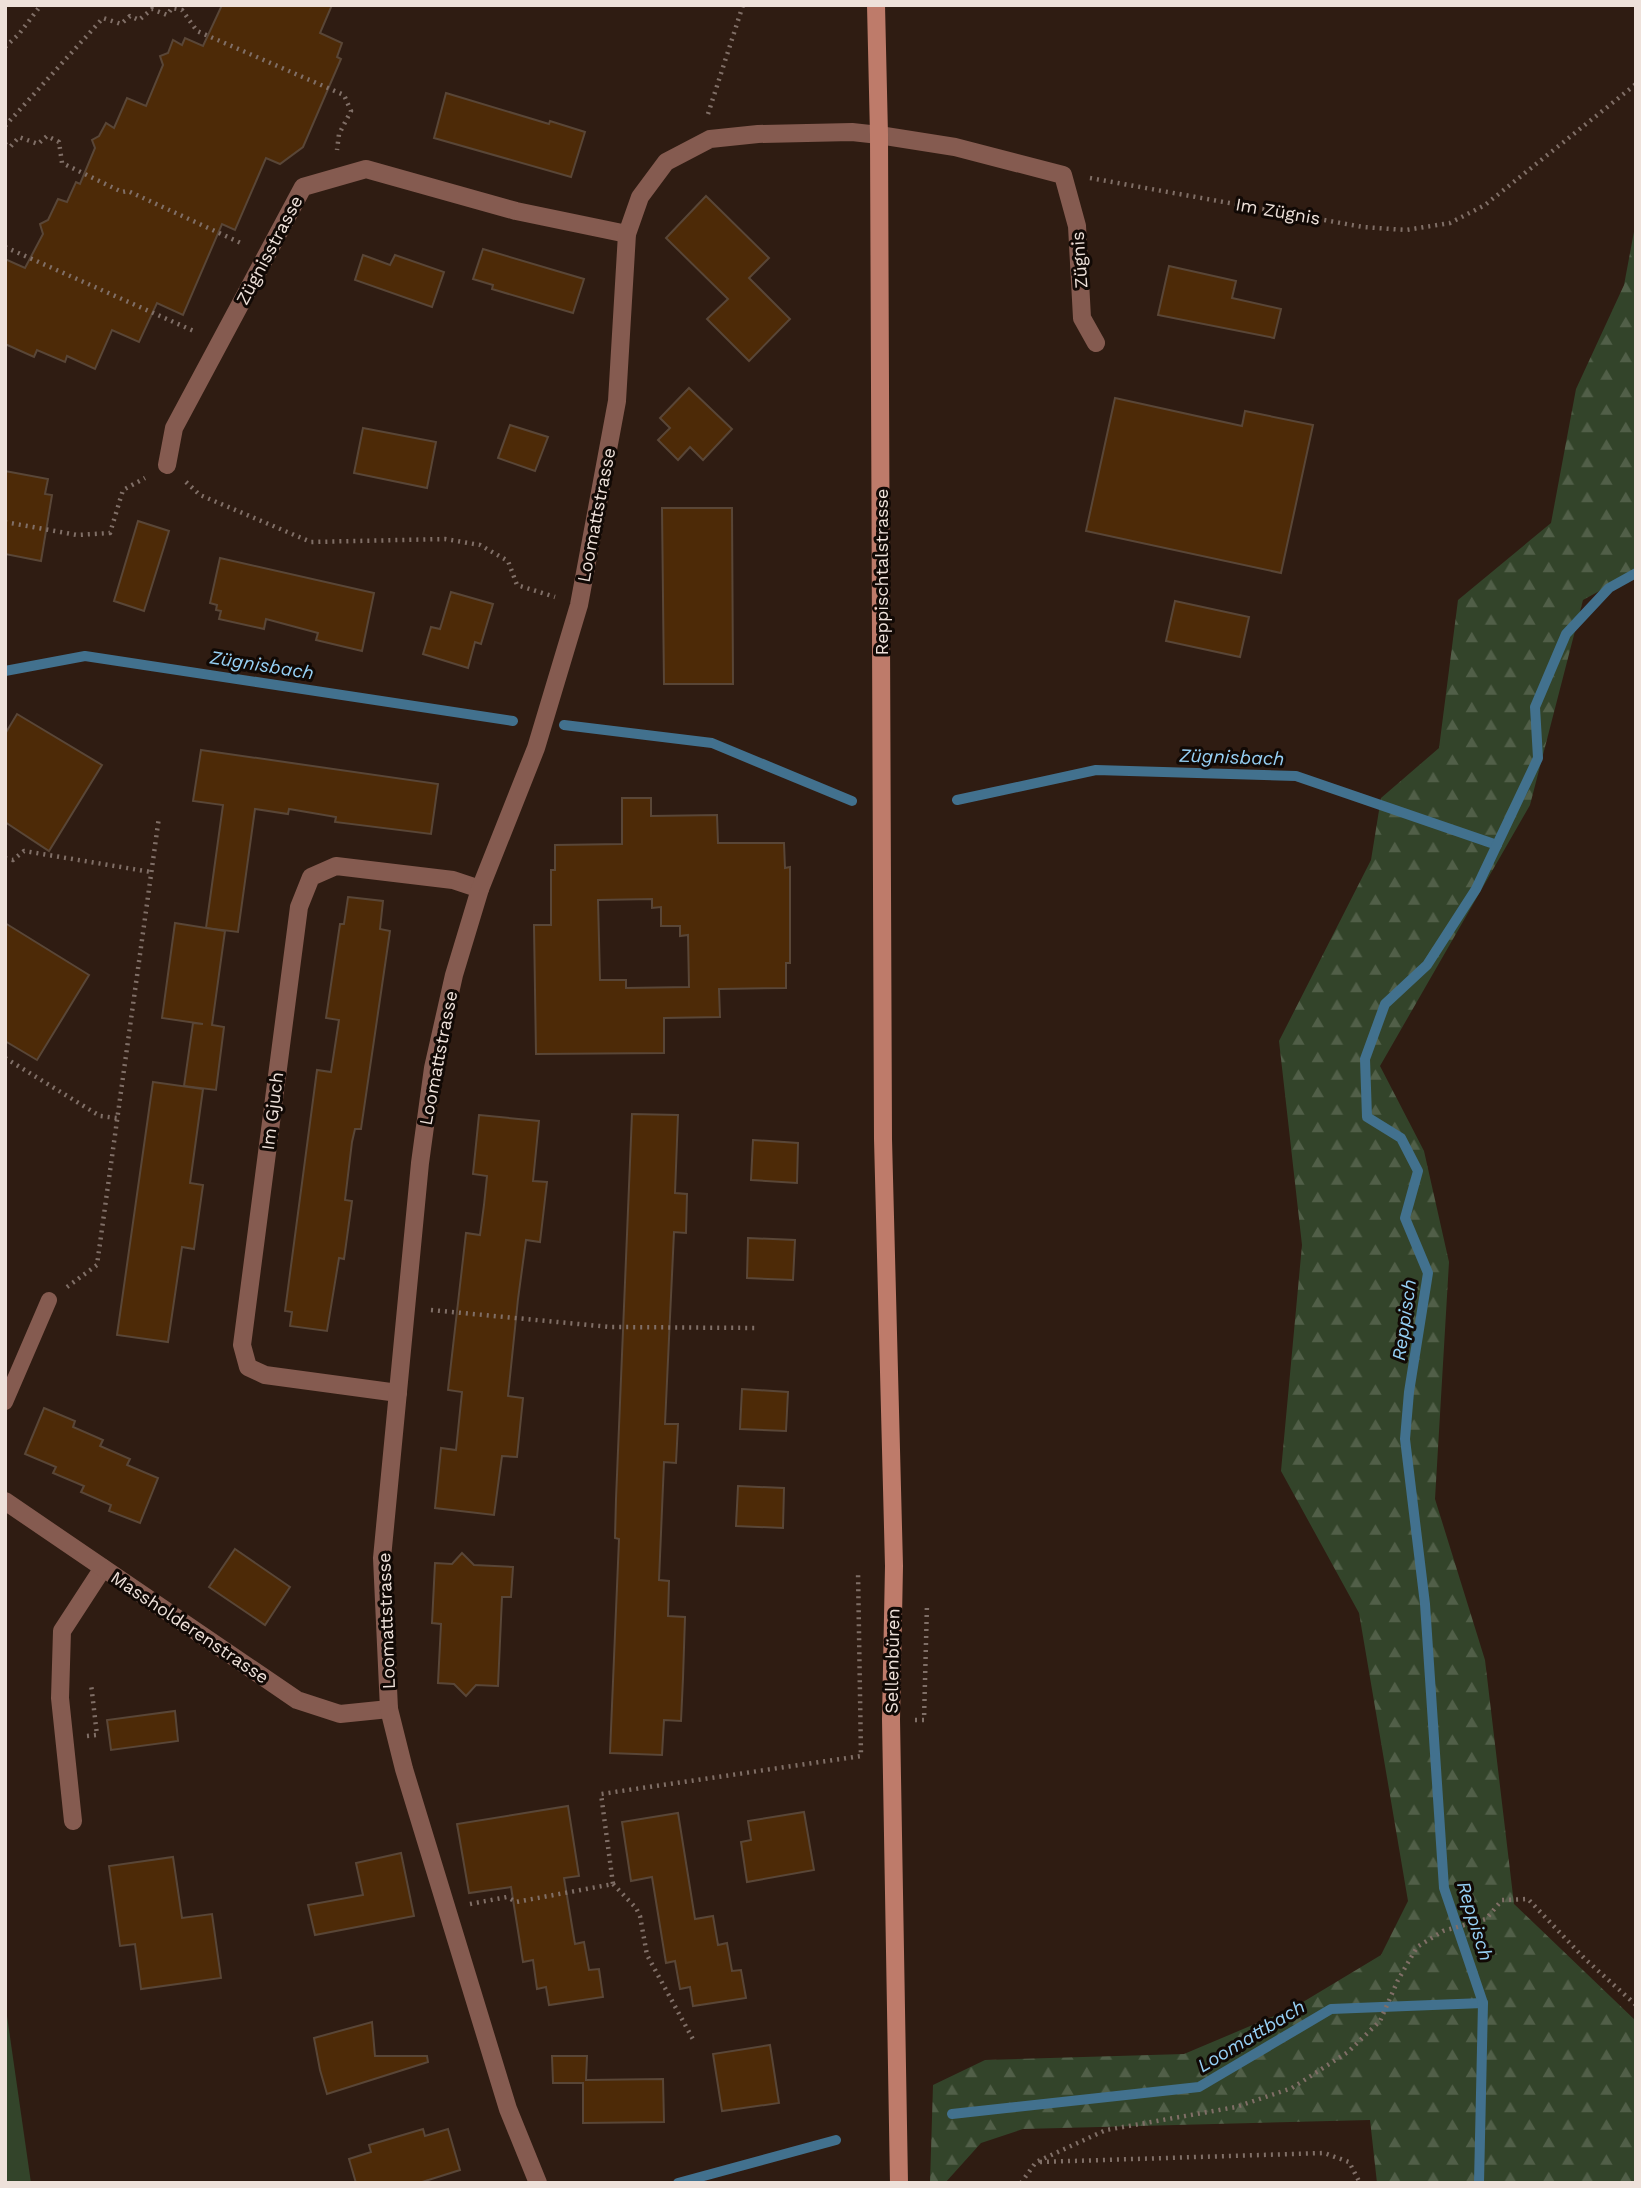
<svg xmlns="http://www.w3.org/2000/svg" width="1641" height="2188" font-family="'Work Sans',sans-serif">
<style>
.green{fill:#33442a}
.forest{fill:url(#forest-firs)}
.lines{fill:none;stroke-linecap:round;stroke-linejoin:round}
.stream{stroke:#42718e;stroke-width:10}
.building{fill:#4d2a07;stroke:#594637;stroke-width:2;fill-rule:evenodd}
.path{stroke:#806f67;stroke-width:4.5;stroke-dasharray:2 5;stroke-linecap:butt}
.service{stroke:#855b50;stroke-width:16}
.pedestrian{stroke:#855b50;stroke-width:18}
.minor{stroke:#855b50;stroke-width:18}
.secondary{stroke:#be7b6a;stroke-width:18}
.labels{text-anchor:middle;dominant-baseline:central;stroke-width:6;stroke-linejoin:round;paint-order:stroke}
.street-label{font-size:18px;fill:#eee1da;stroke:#110905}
.water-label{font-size:19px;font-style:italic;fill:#96d0f5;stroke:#110905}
</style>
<defs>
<pattern id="forest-firs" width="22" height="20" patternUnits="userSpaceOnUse" patternTransform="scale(1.75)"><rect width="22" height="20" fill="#33442a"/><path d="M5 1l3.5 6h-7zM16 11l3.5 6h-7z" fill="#515f48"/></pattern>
</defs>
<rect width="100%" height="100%" fill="#2f1c12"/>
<polygon class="green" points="5,2002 31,2183 5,2183"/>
<polygon class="forest" points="1636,221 1636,576 1614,583 1583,600 1530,805 1380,1066 1424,1151 1449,1262 1435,1499 1485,1660 1514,1904 1636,2021 1636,2183 1377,2183 1370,2120 1023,2129 981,2143 945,2183 930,2183 933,2085 985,2060 1184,2054 1293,2008 1381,1955 1408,1901 1359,1613 1281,1471 1302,1245 1279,1041 1371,860 1381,798 1439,748 1458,600 1551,523 1576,389 1624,285"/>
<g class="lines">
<g class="stream">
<polyline points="5,671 85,656 513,721"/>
<polyline points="564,725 712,743 852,801"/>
<polyline points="957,800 1096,770 1296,776 1497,845"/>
<polyline points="952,2114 1199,2087 1331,2009 1483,2003"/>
<polyline points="678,2183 836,2140"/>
<polyline points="1479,2183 1483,2003 1444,1888 1425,1604 1405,1439 1409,1392 1428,1273 1405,1218 1418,1171 1401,1138 1367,1117 1365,1059 1385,1004 1427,965 1476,889 1538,758 1535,707 1566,634 1609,588 1636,573"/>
</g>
</g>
<g class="building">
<polygon points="222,5 332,5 320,33 342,43 337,57 341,59 303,147 280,164 266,158 235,230 222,224 183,315 157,303 139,342 112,330 95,369 67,356 65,362 37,350 34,357 5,344 5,259 25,268 43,234 40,224 48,220 58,199 67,202 76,182 80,184 95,148 92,140 99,136 106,123 114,128 127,98 146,106 163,65 160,56 168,53 173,40 182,45 185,38 203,46"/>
<polygon points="446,93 549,124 550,121 585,132 571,177 434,138"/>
<polygon points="706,196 769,258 749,278 790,319 749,361 707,319 728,299 666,238"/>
<polygon points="483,249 584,279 573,313 492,289 493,285 473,279"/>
<polygon points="363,255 390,265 395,255 444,272 432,307 355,280"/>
<polygon points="1169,266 1236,281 1232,298 1281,309 1274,338 1158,315"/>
<polygon points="689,388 732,429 703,460 690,447 678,460 658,440 670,428 660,418"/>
<polygon points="1115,398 1242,426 1245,411 1313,425 1281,573 1086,531"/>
<polygon points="510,425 548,437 535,471 498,458"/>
<polygon points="363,428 436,442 427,488 354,473"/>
<polygon points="5,471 48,479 45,494 52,495 41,561 5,554"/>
<polygon points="662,508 732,508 733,684 664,684"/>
<polygon points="138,521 169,531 144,611 114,601"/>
<polygon points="220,558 374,593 362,651 316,640 318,633 266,619 264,629 219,619 221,611 216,610 217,605 210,603"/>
<polygon points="451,592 493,604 481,644 475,642 468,668 423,654 431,627 440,629"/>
<polygon points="1175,601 1249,617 1240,657 1166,641"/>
<polygon points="17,714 102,765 49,851 5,822 5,734"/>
<polygon points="201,750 438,784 431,834 335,822 336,817 289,809 288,814 255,809 238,932 206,928 223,805 193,801"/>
<path d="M622,798h29v18l66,-1 1,28h66l1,25 5,-1v96h-4v25l-67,1 1,28 -56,1v35l-128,1 -2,-129h17v-55h4v-25l67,-1zM652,899v9l9,-1v19h19v10l8,-1 1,52 -63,1v-8h-26l-2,-80z"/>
<polygon points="348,897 383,901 380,929 390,931 361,1129 355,1129 352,1142 345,1200 352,1201 344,1259 339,1258 327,1331 290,1326 292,1312 285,1311 317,1070 331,1072 339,1020 326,1018 340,924 344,924"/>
<polygon points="5,923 89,975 37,1060 5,1041"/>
<polygon points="175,923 225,931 212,1025 224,1027 216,1090 184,1086 193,1023 203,1024 162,1018"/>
<polygon points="153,1082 203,1089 190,1183 203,1185 194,1249 182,1247 168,1342 117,1335"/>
<polygon points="632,1114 678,1115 675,1193 687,1194 686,1233 674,1232 665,1424 678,1424 676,1463 664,1462 659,1580 669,1581 668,1616 685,1617 683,1678 681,1721 664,1720 662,1755 610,1753 619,1539 615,1538 616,1499"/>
<polygon points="479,1115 539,1121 533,1181 547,1182 540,1242 526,1240 518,1299 508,1396 523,1398 517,1457 502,1456 494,1515 435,1508 441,1448 456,1450 462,1392 448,1390 466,1233 480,1235 484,1205 487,1176 473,1174"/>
<polygon points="753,1140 798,1143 797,1183 751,1180"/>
<polygon points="748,1238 795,1240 793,1280 747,1278"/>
<polygon points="742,1389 788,1392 786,1431 740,1429"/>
<polygon points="44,1408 75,1421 73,1427 103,1440 100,1446 130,1459 127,1465 158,1478 140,1523 109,1511 111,1505 81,1492 84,1486 53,1473 56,1467 25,1454"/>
<polygon points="738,1486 784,1488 783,1528 736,1526"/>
<polygon points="235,1549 290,1587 265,1625 209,1587"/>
<polygon points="462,1553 474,1565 513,1567 511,1597 502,1597 498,1686 476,1685 466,1696 454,1684 438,1683 441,1624 432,1623 435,1563 452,1564"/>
<polygon points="175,1711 178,1741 111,1750 107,1720"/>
<polygon points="568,1806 579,1876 564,1878 575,1944 584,1942 589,1970 599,1969 603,1997 549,2005 546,1987 537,1989 533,1960 523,1962 511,1887 469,1893 457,1824"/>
<polygon points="804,1812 814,1870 747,1882 741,1842 751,1840 748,1821"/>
<polygon points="678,1813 695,1919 713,1916 718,1945 727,1943 732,1971 741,1970 746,1998 693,2006 690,1987 680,1989 675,1961 666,1963 652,1877 631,1881 622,1822"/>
<polygon points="401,1853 414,1916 315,1935 308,1905 363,1895 356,1863"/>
<polygon points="173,1857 182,1918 212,1914 221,1978 141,1989 135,1944 120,1946 109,1866"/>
<polygon points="372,2022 375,2056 427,2056 428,2062 327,2094 320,2070 314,2038"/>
<polygon points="770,2045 779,2103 722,2111 713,2054"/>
<polygon points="552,2056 587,2056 586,2080 663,2079 664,2122 583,2123 583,2083 553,2083"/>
<polygon points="423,2129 425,2136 448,2129 460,2170 419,2183 356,2183 349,2159 371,2152 369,2145"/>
</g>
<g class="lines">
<g class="path">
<polyline points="5,47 19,34 41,5"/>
<polyline points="708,114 743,5"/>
<polyline points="5,126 103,18 121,24 130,16 139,20 152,9 167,15 172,8 182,10 197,31 344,95 351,111 339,134 337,150"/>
<polyline points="5,144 10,147 19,137 38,144 47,136 59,142 62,163 122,192 128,191 243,244"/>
<polyline points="1090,178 1363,227 1406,230 1450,223 1485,205 1636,84"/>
<polyline points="5,247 196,332"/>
<polyline points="186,482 200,495 311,542 445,539 480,545 508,561 517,585 555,597"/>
<polyline points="5,522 77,535 110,533 123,490 145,478"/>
<polyline points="5,858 13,860 24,851 151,872"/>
<polyline points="5,1058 100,1116 117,1118"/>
<polyline points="67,1287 97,1265 159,817"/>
<polyline points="431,1310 610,1327 759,1328"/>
<polyline points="915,1720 924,1720 927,1604"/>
<polyline points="87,1736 97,1735 91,1684"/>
<polyline points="613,1884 636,1908 640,1916 647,1955 695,2043"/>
<polyline points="470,1904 507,1897 516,1902 613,1884 601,1794 861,1756 858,1571"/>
<polyline points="1040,2162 1324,2153 1349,2162 1360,2183"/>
<polyline points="1021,2183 1036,2162 1106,2130 1236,2107 1292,2088 1348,2052 1380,2021 1398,1980 1417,1947 1443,1931 1486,1919 1502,1900 1528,1899 1584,1958 1636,2005"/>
</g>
<polyline class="service" points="5,1402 49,1300"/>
<polyline class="pedestrian" points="73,1821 60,1698 62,1631 103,1568"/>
<g class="minor">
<polyline points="167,465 174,428 303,187 366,169 516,211 627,234"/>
<polyline points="398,1393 265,1375 248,1367 242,1345 299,907 311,877 336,866 453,880 480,889"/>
<polyline points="5,1501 297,1700 340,1714 389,1709"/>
<polyline points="538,2183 508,2109 404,1769 389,1709 382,1558 420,1163 433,1068 454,975 480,889 536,748 579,605 617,401 627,234 640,197 666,162 710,139 758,134 852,132 879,135 955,147 1063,175 1077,226 1082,318 1096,343"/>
</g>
<polyline class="secondary" points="876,5 879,135 883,1139 894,1566 891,1719 899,2183"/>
</g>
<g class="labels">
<g class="street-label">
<text transform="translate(1278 211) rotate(10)">Im Zügnis</text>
<text transform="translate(269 250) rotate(-62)">Zügnisstrasse</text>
<text transform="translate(1079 260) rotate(-94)">Zügnis</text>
<text transform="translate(596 515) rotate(-79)">Loomattstrasse</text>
<text transform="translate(881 572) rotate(-90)">Reppischtalstrasse</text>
<text transform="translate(438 1058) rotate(-79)">Loomattstrasse</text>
<text transform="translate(272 1111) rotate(-83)">Im Gjuch</text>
<text transform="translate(386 1621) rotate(-92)">Loomattstrasse</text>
<text transform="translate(190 1627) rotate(34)">Massholderenstrasse</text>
<text transform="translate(892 1661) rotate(-89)">Sellenbüren</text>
</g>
<g class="water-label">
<text transform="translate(262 665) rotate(9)">Zügnisbach</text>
<text transform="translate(1232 757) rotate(2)">Zügnisbach</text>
<text transform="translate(1404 1320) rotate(-82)">Reppisch</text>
<text transform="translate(1475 1921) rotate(73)">Reppisch</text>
<text transform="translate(1251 2036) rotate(-31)">Loomattbach</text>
</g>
</g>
<rect width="1641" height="2188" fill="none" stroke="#eee1da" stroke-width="14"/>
</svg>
